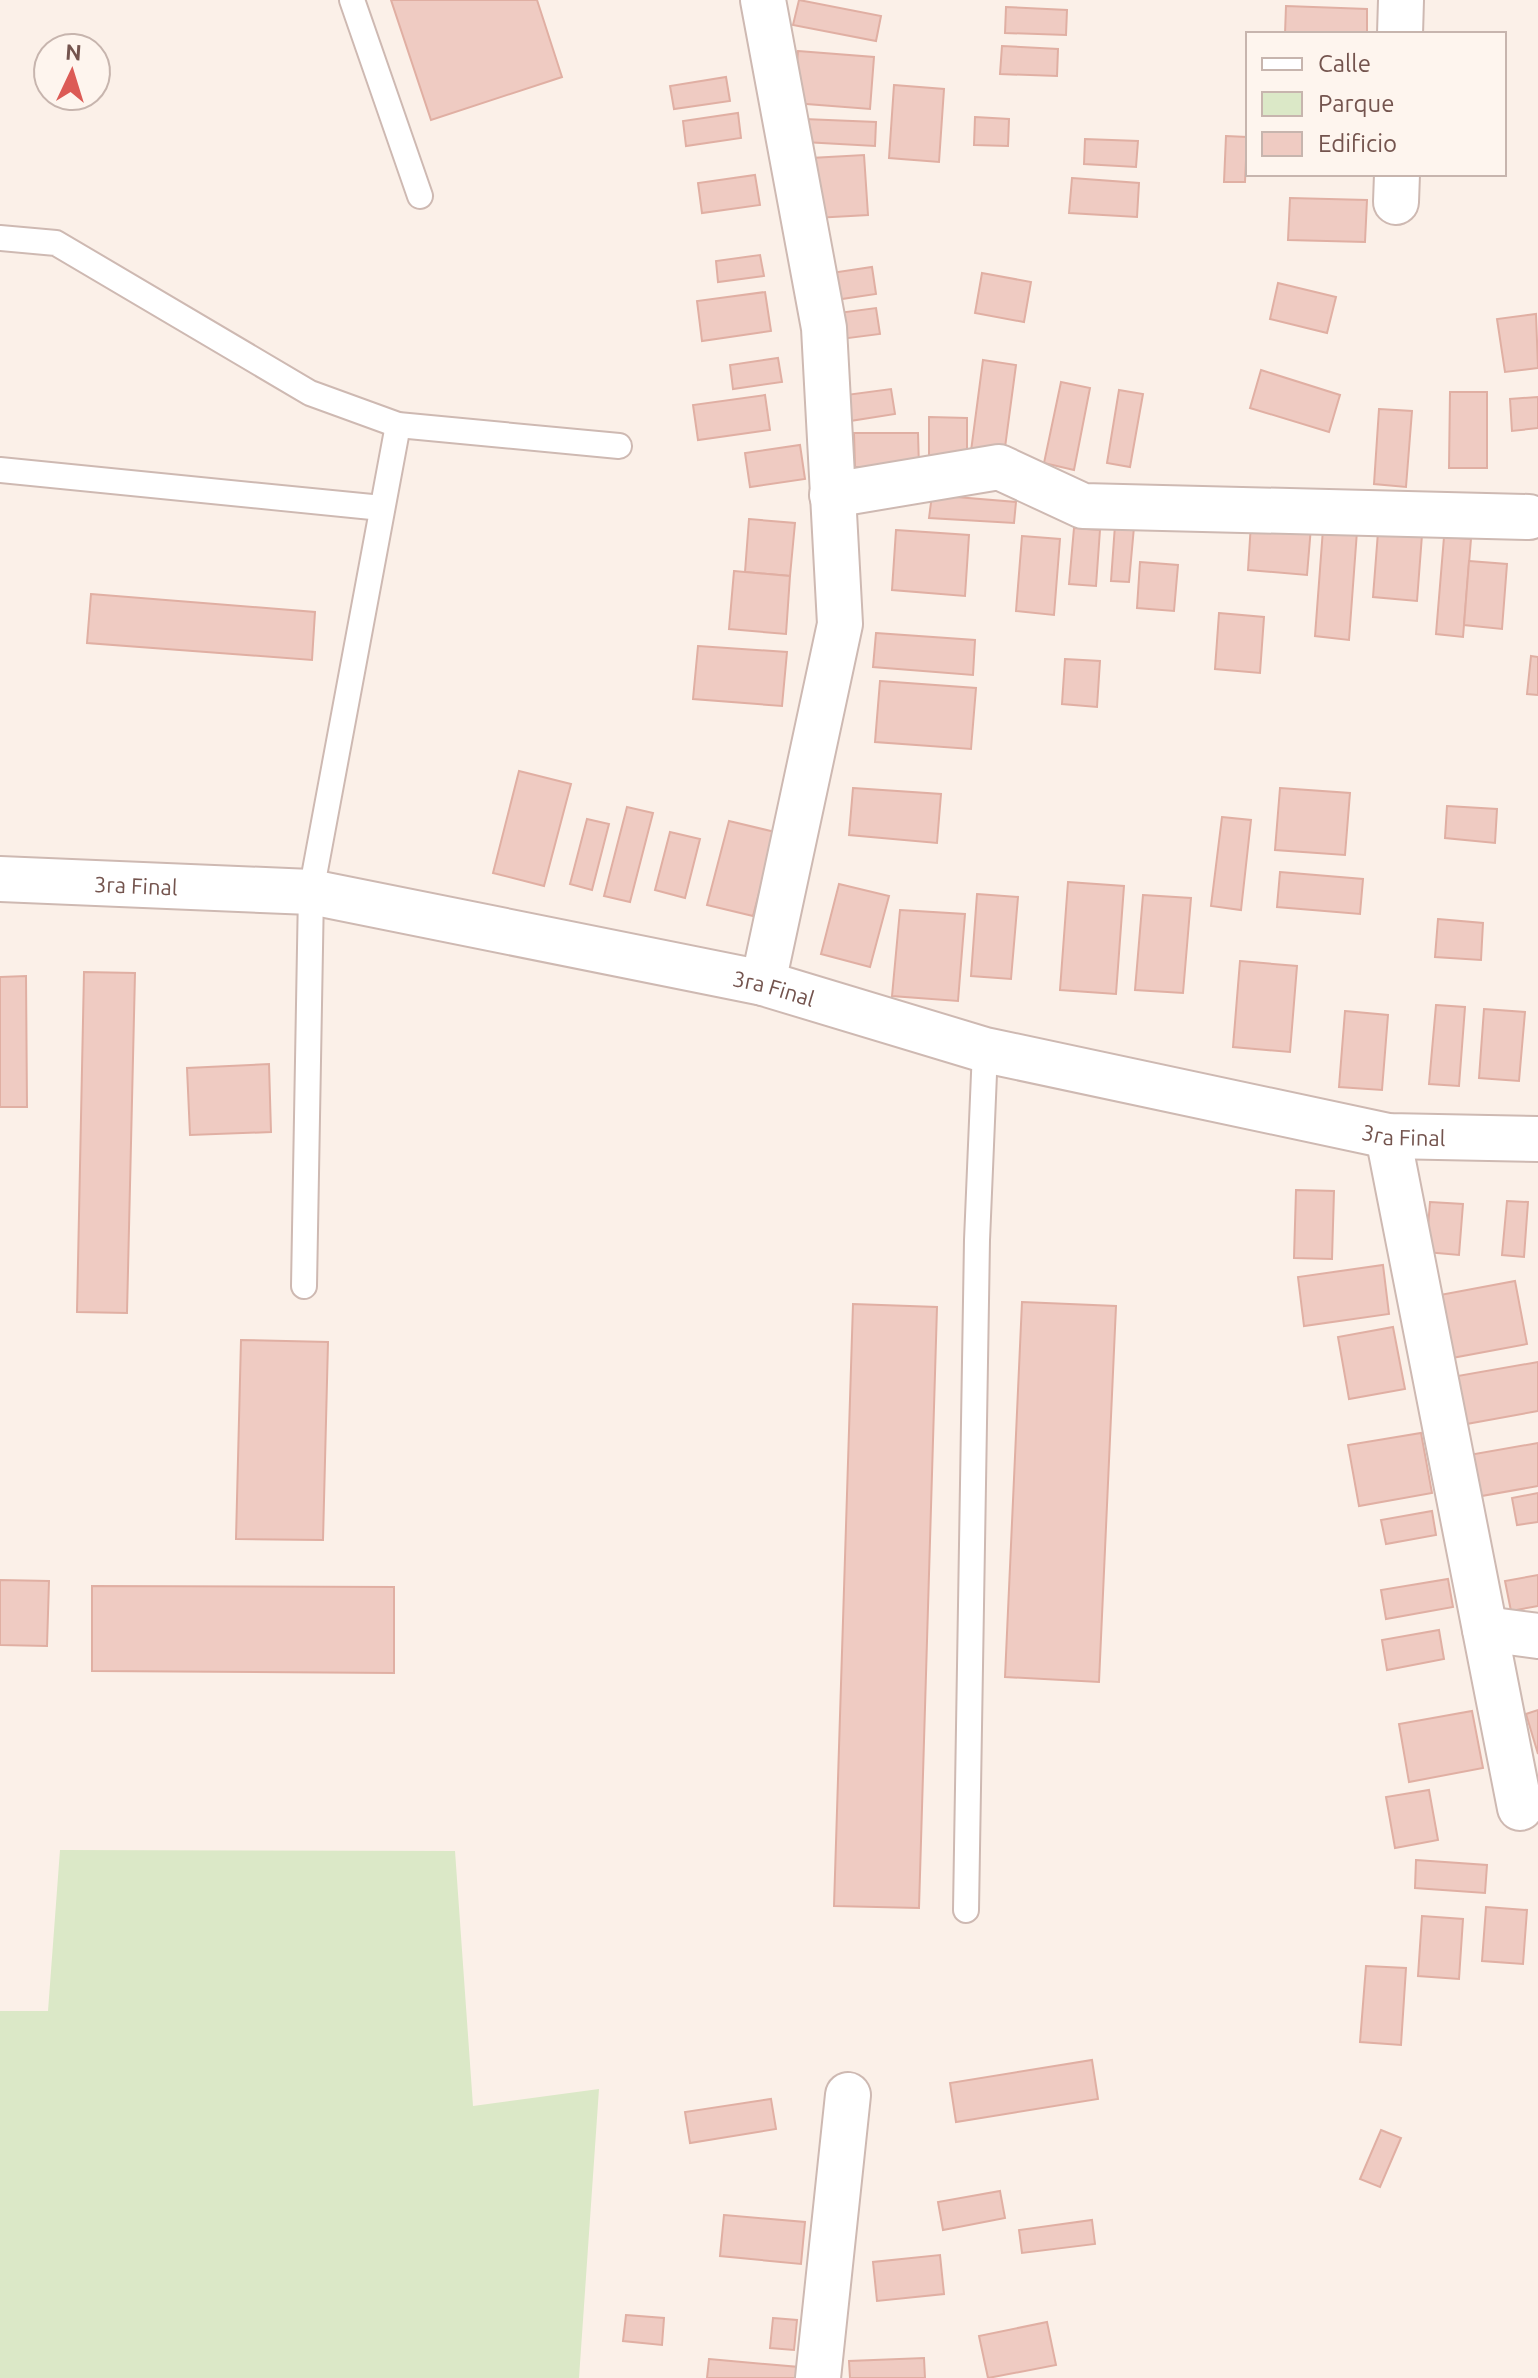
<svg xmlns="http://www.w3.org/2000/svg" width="1538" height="2378" font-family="Ubuntu,sans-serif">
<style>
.green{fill:#dbe8c7}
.building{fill:#efcbc2;stroke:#e0afa3;stroke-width:2}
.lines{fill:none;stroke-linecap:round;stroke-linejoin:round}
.lane-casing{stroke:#ceb9b2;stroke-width:28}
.street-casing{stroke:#ceb9b2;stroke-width:48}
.lane{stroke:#fff;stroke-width:24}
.street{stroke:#fff;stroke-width:44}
.labels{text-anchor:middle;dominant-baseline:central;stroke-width:7;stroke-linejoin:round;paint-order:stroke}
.street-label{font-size:22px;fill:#74544e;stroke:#fef5ee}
</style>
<rect width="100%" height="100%" fill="#fbf0e8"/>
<polygon class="green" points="60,1850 455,1851 473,2106 599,2089 579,2378 0,2378 0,2011 48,2011"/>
<g class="building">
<polygon points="391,0 537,0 562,77 431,120"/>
<polygon points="799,0 881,16 876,41 793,25"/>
<polygon points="1286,6 1367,9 1367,34 1285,34"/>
<polygon points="1006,7 1067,10 1066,35 1005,33"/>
<polygon points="1002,46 1058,49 1057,76 1000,74"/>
<polygon points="798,51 874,57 870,109 794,103"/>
<polygon points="726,77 730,101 674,109 670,86"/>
<polygon points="894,85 944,89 939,162 889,158"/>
<polygon points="738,113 741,138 686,146 683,121"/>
<polygon points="975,117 1009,119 1008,146 974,145"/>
<polygon points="804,119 876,122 875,146 804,142"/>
<polygon points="1226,136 1247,137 1245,182 1224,182"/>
<polygon points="1085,139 1138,141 1136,167 1084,164"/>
<polygon points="864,155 868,215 815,218 811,158"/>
<polygon points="755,175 760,205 702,213 698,183"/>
<polygon points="1072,178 1139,183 1137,217 1069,213"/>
<polygon points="1290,198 1367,200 1365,242 1288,240"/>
<polygon points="760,255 764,276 718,282 716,261"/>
<polygon points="872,267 876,294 835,300 831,273"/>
<polygon points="982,273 1031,282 1024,322 975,313"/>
<polygon points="1278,283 1336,297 1327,333 1270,319"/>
<polygon points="765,292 771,331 702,341 697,301"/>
<polygon points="876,308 880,334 841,339 838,313"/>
<polygon points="1536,314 1538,368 1505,372 1497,319"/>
<polygon points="778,358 782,382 733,389 730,365"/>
<polygon points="983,360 1016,365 1004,455 971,451"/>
<polygon points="1261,370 1340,395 1329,432 1250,408"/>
<polygon points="1061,382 1090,388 1074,470 1044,463"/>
<polygon points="891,389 895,414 850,421 846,395"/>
<polygon points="1119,390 1143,394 1130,467 1107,463"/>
<polygon points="1450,392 1487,392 1487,468 1449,468"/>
<polygon points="765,395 770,430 698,440 693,405"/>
<polygon points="1538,397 1538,428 1512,431 1510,399"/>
<polygon points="1379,409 1412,411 1406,487 1374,484"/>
<polygon points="929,417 967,418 967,461 929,460"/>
<polygon points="854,433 918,433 919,467 855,467"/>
<polygon points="800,445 805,479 750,487 745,453"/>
<polygon points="932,495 1016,502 1014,523 929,518"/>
<polygon points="749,519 795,523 790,576 745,572"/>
<polygon points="1251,523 1311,527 1307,575 1248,570"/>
<polygon points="1115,525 1134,527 1129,582 1111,581"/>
<polygon points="1074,528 1100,530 1096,586 1069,584"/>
<polygon points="1323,529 1357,531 1349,640 1315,636"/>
<polygon points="896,530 969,535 965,596 892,590"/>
<polygon points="1378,532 1422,535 1417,601 1373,597"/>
<polygon points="1022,536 1060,539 1054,615 1016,611"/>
<polygon points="1444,537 1471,539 1463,637 1436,634"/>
<polygon points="1469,561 1507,564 1502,629 1464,625"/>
<polygon points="1140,562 1178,565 1174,611 1137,608"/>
<polygon points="734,571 790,576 786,634 729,629"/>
<polygon points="91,594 315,612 312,660 87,643"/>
<polygon points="1219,613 1264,617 1260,673 1215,669"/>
<polygon points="876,633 975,640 973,675 873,667"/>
<polygon points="698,646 787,652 782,706 693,699"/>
<polygon points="1531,656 1538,657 1538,695 1527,694"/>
<polygon points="1065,659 1100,661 1097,707 1062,704"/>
<polygon points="880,681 976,688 971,749 875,742"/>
<polygon points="519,771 571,784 544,886 493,873"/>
<polygon points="853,788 941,794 937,843 849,835"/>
<polygon points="1280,788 1350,793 1345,855 1275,850"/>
<polygon points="1447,806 1497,809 1495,843 1445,838"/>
<polygon points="627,807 653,813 630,902 604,896"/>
<polygon points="1222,817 1251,820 1241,910 1211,906"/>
<polygon points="587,819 609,824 592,890 570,884"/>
<polygon points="729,821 775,832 753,916 707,905"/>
<polygon points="670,832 700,839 685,898 655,890"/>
<polygon points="1280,872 1363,879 1360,914 1277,907"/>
<polygon points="1068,882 1124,886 1116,994 1060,990"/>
<polygon points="839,884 889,896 870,967 821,954"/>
<polygon points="977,894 1018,897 1011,979 971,976"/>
<polygon points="1143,895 1191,898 1183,993 1135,990"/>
<polygon points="900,910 965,914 958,1001 892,996"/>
<polygon points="1438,919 1483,923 1481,960 1435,957"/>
<polygon points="1240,961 1297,966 1290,1052 1233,1047"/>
<polygon points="84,972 135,973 127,1313 77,1312"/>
<polygon points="26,976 27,1107 0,1107 0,977"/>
<polygon points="1436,1005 1465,1007 1459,1086 1429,1084"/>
<polygon points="1484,1009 1525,1012 1519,1081 1479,1078"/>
<polygon points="1345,1011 1388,1015 1382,1090 1339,1087"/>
<polygon points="269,1064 271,1132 190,1135 187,1068"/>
<polygon points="1296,1190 1334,1191 1332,1259 1294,1258"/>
<polygon points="1507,1201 1528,1202 1524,1257 1502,1255"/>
<polygon points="1430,1202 1463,1204 1459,1255 1426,1252"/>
<polygon points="1383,1265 1389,1314 1304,1326 1298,1277"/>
<polygon points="1515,1281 1527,1344 1452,1358 1440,1295"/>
<polygon points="1022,1302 1116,1306 1099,1682 1005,1677"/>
<polygon points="853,1304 937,1307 919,1908 834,1906"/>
<polygon points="1393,1327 1405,1389 1349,1399 1338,1337"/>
<polygon points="241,1340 328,1342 323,1540 236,1539"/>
<polygon points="1538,1362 1538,1411 1461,1425 1452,1377"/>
<polygon points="1421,1433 1432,1493 1359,1506 1348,1445"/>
<polygon points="1538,1443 1538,1486 1476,1497 1469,1455"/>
<polygon points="1538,1493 1538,1522 1517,1525 1512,1498"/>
<polygon points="1432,1511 1436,1535 1386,1544 1381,1520"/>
<polygon points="1538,1575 1538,1606 1511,1611 1505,1581"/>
<polygon points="1448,1579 1453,1607 1386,1619 1381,1590"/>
<polygon points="0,1580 49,1581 47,1646 0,1645"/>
<polygon points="92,1586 394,1587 394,1673 92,1671"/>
<polygon points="1439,1630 1444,1659 1387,1670 1382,1640"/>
<polygon points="1538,1710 1538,1754 1526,1714"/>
<polygon points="1472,1711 1483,1768 1409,1782 1399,1724"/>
<polygon points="1429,1790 1438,1840 1395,1848 1386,1797"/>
<polygon points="1416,1860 1487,1865 1485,1893 1415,1888"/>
<polygon points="1486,1907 1527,1910 1523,1964 1482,1961"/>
<polygon points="1422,1916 1463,1919 1459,1979 1418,1976"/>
<polygon points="1366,1966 1406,1968 1401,2045 1360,2042"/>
<polygon points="1092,2060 1098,2099 956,2122 950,2083"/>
<polygon points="771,2099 776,2129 690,2143 685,2112"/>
<polygon points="1381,2130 1401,2138 1380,2187 1360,2179"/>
<polygon points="1000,2191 1005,2218 943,2230 938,2202"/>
<polygon points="724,2215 805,2222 801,2264 720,2256"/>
<polygon points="1092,2220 1095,2244 1022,2253 1019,2230"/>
<polygon points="940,2255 944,2294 877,2301 873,2262"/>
<polygon points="626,2315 664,2318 662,2345 623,2341"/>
<polygon points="773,2318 797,2320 794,2350 770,2348"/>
<polygon points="1047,2322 1056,2365 988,2378 979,2336"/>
<polygon points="924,2358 925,2378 850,2378 849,2361"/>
<polygon points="709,2359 799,2367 798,2378 707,2378"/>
</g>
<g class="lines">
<defs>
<g id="lane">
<polyline points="352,0 420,196"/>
<polyline points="0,238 56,243 310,393 398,425 619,446"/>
<polyline points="0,470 382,508"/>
<polyline points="304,1286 311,892 398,425"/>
<polyline points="966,1910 977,1240 985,1050"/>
</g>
<g id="street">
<polyline points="1400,34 1401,0"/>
<polyline points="1396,202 1397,174"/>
<polyline points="832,495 999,467 1083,506 1529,517"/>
<path id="s1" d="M0,879l311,13 452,91 222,67 403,86 150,3"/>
<polyline points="763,983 840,624 824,328 763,0"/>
<polyline points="1388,1136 1520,1808"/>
<polyline points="1485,1629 1538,1636"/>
<polyline points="818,2378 848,2095"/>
</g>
</defs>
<use href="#lane" class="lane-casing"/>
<use href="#street" class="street-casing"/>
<use href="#lane" class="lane"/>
<use href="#street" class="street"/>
</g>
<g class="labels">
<g class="street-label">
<text stroke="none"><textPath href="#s1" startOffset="136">3ra Final</textPath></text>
<text stroke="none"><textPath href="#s1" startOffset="784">3ra Final</textPath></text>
<text stroke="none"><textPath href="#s1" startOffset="1432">3ra Final</textPath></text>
</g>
</g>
<rect x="1246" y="32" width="260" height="144" fill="#fef5ee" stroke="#c7b5ae" stroke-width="2"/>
<rect x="1262" y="58" width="40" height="12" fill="#ffffff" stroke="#c7b5ae" stroke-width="2"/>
<text x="1318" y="72" font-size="24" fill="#74544e">Calle</text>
<rect x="1262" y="92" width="40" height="24" fill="#dbe8c7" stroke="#c7b5ae" stroke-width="2"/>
<text x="1318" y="112" font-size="24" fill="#74544e">Parque</text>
<rect x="1262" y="132" width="40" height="24" fill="#efcbc2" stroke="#c7b5ae" stroke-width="2"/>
<text x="1318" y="152" font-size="24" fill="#74544e">Edificio</text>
<g transform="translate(72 72) rotate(4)"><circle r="38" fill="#fef5ee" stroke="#c7b5ae" stroke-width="2"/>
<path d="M0-6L14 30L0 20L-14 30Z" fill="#dc5b56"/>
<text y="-12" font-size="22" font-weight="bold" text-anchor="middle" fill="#74544e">N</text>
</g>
</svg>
